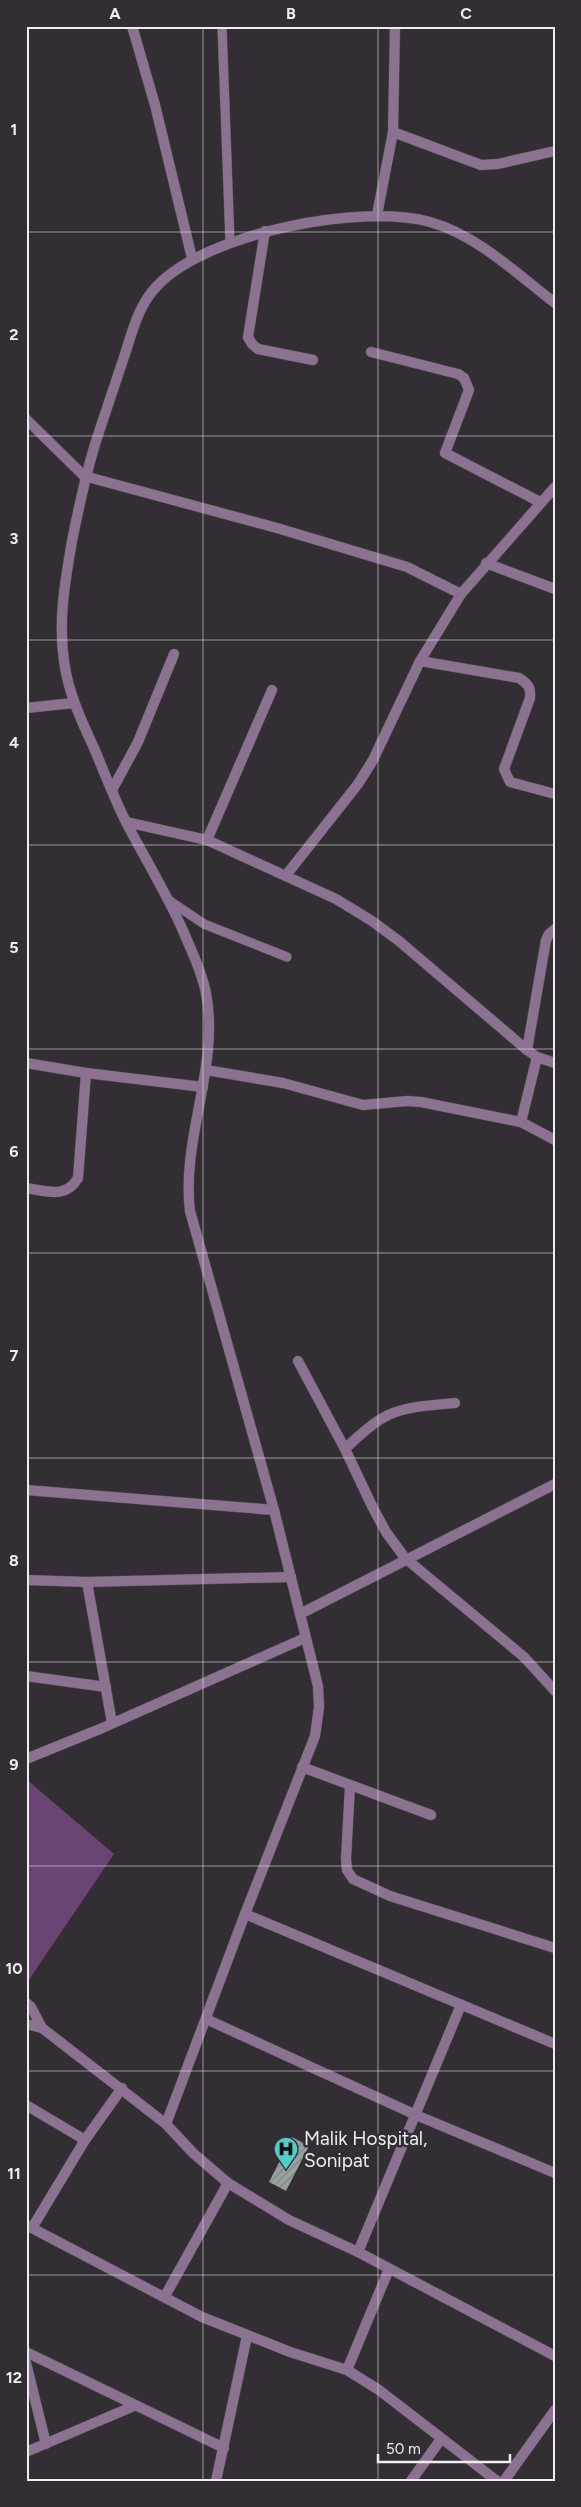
<svg xmlns="http://www.w3.org/2000/svg" width="581" height="2507" font-family="Figtree,sans-serif">
<style>
.park{fill:#6a4472}
.building{fill:url(#building-hatch)}
.lines{fill:none;stroke-linecap:round;stroke-linejoin:round}
.service-casing{stroke:#514c52;stroke-width:10}
.minor-casing{stroke:#514c52;stroke-width:11}
.tertiary-casing{stroke:#514c52;stroke-width:11}
.service{stroke:#8c7291;stroke-width:9}
.minor{stroke:#8c7291;stroke-width:10}
.tertiary{stroke:#8c7291;stroke-width:10}
.grid{fill:none;stroke:#efecf0;stroke-width:1;stroke-opacity:0.55}
.labels{text-anchor:middle;dominant-baseline:central;stroke-width:5;stroke-linejoin:round;paint-order:stroke}
.poi-label{font-size:19px;fill:#efecf0;stroke:#332e34;text-anchor:start}
.neatline{fill:none;stroke:#efecf0;stroke-width:2}
.grid-label{font-size:16px;text-anchor:middle;font-weight:bold;fill:#efecf0}
</style>
<defs>
<pattern id="building-hatch" width="6" height="6" patternUnits="userSpaceOnUse" patternTransform="scale(1.25)"><rect width="6" height="6" fill="#97a1a0"/><path d="M-1 1l2-2M0 6l6-6M5 7l2-2" fill="none" stroke="#7f8686"/></pattern>
</defs>
<rect width="100%" height="100%" fill="#332e34"/>
<polygon class="park" points="26,1779 114,1854 26,1984"/>
<polygon class="building" points="292,2137 309,2146 286,2191 269,2182"/>
<g class="lines">
<defs>
<g id="service">
<polyline points="222,26 230,242"/>
<polyline points="170,901 204,924 287,957"/>
</g>
<g id="minor">
<polyline points="132,26 155,105 192,258"/>
<polyline points="393,132 481,165 498,164 555,151"/>
<polyline points="377,215 393,132 395,26"/>
<polyline points="265,231 248,337 252,344 258,349 313,360"/>
<polyline points="371,352 458,374 464,378 469,390 445,453 540,502"/>
<polyline points="84,476 277,528 407,567 461,594"/>
<polyline points="486,563 555,589"/>
<path d="M420,661l99,17c9,6 12,9 11,20l-26,71 6,13 45,12"/>
<polyline points="26,708 74,703"/>
<polyline points="112,790 138,742 174,654"/>
<polyline points="126,822 207,840 336,899 372,921 399,941 527,1050 537,1057 555,1063"/>
<polyline points="207,840 272,690"/>
<polyline points="287,874 358,784 373,760 420,661 461,594 555,487"/>
<polyline points="527,1050 546,940 549,934 555,929"/>
<polyline points="26,1063 86,1073 203,1087"/>
<polyline points="206,1070 283,1083 363,1105 407,1101 421,1102 521,1122 555,1140"/>
<polyline points="521,1122 537,1057"/>
<path d="M26,1188c21,3 40,11 52,-10l8,-105"/>
<polyline points="298,1361 345,1449 373,1508 386,1532 405,1558 524,1657 555,1691"/>
<path d="M345,1449c42,-41 53,-41 110,-46"/>
<polyline points="26,1490 274,1510"/>
<polyline points="26,1580 87,1582 291,1577"/>
<polyline points="87,1582 112,1723"/>
<polyline points="300,1614 555,1484"/>
<polyline points="26,1676 106,1687"/>
<polyline points="302,1767 431,1815"/>
<polyline points="350,1786 346,1859 347,1870 353,1879 390,1896 555,1948"/>
<polyline points="245,1914 555,2044"/>
<polyline points="206,2019 416,2115 555,2173"/>
<polyline points="26,2105 85,2140"/>
<polyline points="26,2225 202,2317 290,2352 347,2370 379,2390 497,2481"/>
<polyline points="32,2228 85,2140 122,2088"/>
<polyline points="358,2252 461,2005"/>
<polyline points="165,2296 228,2183"/>
<polyline points="26,2352 224,2448"/>
<polyline points="26,2363 46,2444"/>
<polyline points="347,2370 389,2269"/>
<polyline points="26,2452 134,2406"/>
<polyline points="216,2481 247,2336"/>
<polyline points="411,2481 441,2439"/>
<polyline points="504,2481 555,2410"/>
</g>
<g id="tertiary">
<polyline points="26,419 84,476"/>
<polyline points="26,1759 100,1729 305,1638"/>
<polyline points="26,2003 31,2007 42,2028 26,2024"/>
<polyline points="42,2028 166,2124 193,2153 228,2183 289,2220 358,2252 555,2356"/>
<path d="M166,2124l79,-210 70,-178 4,-29 -1,-21 -44,-176 -84,-299c-9,-73 30,-145 16,-218 -4,-21 -14,-41 -22,-60 -16,-37 -37,-71 -56,-107 -13,-25 -23,-52 -34,-78 -13,-28 -26,-56 -30,-87 -6,-41 1,-79 8,-120 7,-35 14,-69 25,-103 9,-27 18,-54 27,-81 8,-24 14,-51 32,-70 49,-54 206,-84 274,-65 47,13 87,52 125,81"/>
</g>
</defs>
<use href="#service" class="service-casing"/>
<use href="#minor" class="minor-casing"/>
<use href="#tertiary" class="tertiary-casing"/>
<use href="#service" class="service"/>
<use href="#minor" class="minor"/>
<use href="#tertiary" class="tertiary"/>
</g>
<path class="grid" d="M203,26v2455M378,26v2455M26,232h529M26,436h529M26,640h529M26,845h529M26,1049h529M26,1253h529M26,1458h529M26,1662h529M26,1866h529M26,2071h529M26,2275h529"/>
<defs>
<symbol id="hospital-pin" viewBox="-11 -11 22 30"><path d="M0 17L-7.5 6A9.5 9.5 0 1 1 7.5 6Z" fill="#54cdc6" stroke="#332e34"/><path d="M-5-5h3v3.5h4V-5h3V5h-3V1.5h-4V5h-3Z" fill="#111"/></symbol>
</defs>
<g fill-rule="evenodd">
<use href="#hospital-pin" x="272" y="2135" width="28" height="38"/>
</g>
<g class="labels">
<g class="poi-label">
<text x="304" y="2138">Malik Hospital,<tspan x="304" dy="22">Sonipat</tspan></text>
</g>
</g>
<rect width="581" height="2507" fill="none" stroke="#332e34" stroke-width="55"/>
<path d="M378 2454v8h132v-8" fill="none" stroke="#efecf0" stroke-width="2.5"/>
<text x="386" y="2454" font-size="15" fill="#efecf0" stroke="#332e34" stroke-width="4" paint-order="stroke">50 m</text>
<rect x="28" y="28" width="526" height="2452" class="neatline"/>
<g class="grid-label">
<text x="115" y="19">A</text>
<text x="291" y="19">B</text>
<text x="466" y="19">C</text>
<text x="14" y="135">1</text>
<text x="14" y="340">2</text>
<text x="14" y="544">3</text>
<text x="14" y="748">4</text>
<text x="14" y="953">5</text>
<text x="14" y="1157">6</text>
<text x="14" y="1361">7</text>
<text x="14" y="1566">8</text>
<text x="14" y="1770">9</text>
<text x="14" y="1974">10</text>
<text x="14" y="2179">11</text>
<text x="14" y="2383">12</text>
</g>
</svg>
